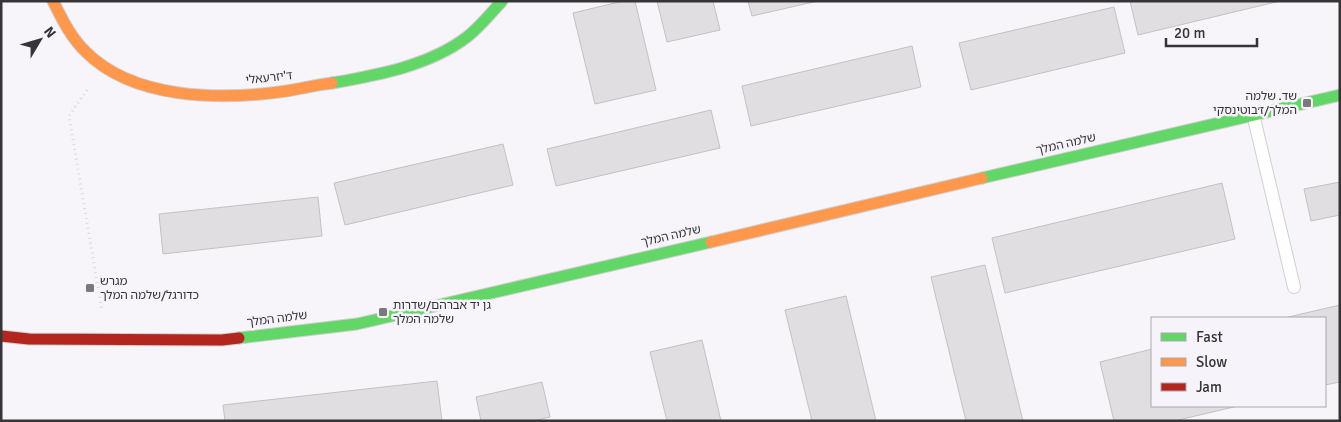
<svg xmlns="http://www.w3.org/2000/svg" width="1341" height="422" font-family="Signika,'Noto Sans Hebrew',sans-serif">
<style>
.building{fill:#e1dee1;stroke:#c3c1c4}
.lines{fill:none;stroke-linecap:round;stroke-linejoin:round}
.lane-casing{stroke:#cfced1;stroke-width:14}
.fast-casing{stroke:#cfced1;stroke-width:13}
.slow-casing{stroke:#cfced1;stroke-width:13}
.jam-casing{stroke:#cfced1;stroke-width:13}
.path{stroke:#d9d9da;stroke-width:3;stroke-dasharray:1 4;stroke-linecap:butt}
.lane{stroke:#fefefe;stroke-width:12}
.fast{stroke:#63d668;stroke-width:11}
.slow{stroke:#ff974d;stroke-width:11}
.jam{stroke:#b3261e;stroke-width:11}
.poi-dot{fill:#7a787b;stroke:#f7f3fb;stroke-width:2}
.labels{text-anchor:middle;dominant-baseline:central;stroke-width:5;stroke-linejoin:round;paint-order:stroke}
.street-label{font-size:12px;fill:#363437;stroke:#f7f3fb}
.poi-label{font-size:12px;fill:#363437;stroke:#f7f3fb;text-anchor:start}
</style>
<rect width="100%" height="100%" fill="#f7f5f9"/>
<g class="building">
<polygon points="623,1 635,1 656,90 595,104 573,13"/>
<polygon points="657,1 713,1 720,30 667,42"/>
<polygon points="748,1 818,1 752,16"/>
<polygon points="1130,1 1280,1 1138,35"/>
<polygon points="1114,7 1125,53 971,90 959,43"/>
<polygon points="912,46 921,87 751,126 742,86"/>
<polygon points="711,110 720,148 556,186 547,149"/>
<polygon points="503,144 513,185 345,225 334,183"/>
<polygon points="1340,182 1340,215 1311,221 1304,189"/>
<polygon points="1222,183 1235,239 1005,293 992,238"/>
<polygon points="318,197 322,236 163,254 159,214"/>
<polygon points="985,265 1023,421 966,421 931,277"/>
<polygon points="846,296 876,421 812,421 785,310"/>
<polygon points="1340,305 1340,382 1325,385 1325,318 1284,318"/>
<polygon points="702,340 721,421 667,421 650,352"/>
<polygon points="1152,349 1152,406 1238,406 1174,421 1114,421 1100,362"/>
<polygon points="437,381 442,421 225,421 223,405"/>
<polygon points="542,382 550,417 533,421 481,421 476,397"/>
</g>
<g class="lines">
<defs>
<polyline id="lane" points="1253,114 1294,287"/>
<g id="fast">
<path d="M332,83c45,-8 97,-17 135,-46 13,-10 24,-24 35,-36"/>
<polyline points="982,178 1340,95"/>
<polyline points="239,338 357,324 711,242"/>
</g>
<g id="slow">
<path d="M53,1c9,18 18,37 33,51 47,47 132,48 193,40 18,-2 35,-7 53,-9"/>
<polyline points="711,242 982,178"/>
</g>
<polyline id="jam" points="1,336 29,339 222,340 239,338"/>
</defs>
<use href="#lane" class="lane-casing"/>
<use href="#fast" class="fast-casing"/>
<use href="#slow" class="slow-casing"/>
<use href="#jam" class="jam-casing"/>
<polyline class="path" points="87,90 69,116 102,311"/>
<use href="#lane" class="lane"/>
<use href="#fast" class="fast"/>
<use href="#slow" class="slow"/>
<use href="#jam" class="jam"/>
</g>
<g class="poi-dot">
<rect x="1302" y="98" width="10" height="10" rx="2.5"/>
<rect x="85" y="283" width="10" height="10" rx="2.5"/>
<rect x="378" y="307" width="10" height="10" rx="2.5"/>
</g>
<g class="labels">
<g class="street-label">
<text transform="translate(269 78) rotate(-6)">ד'יזרעאלי</text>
<text transform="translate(1066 144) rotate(-13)">שלמה המלך</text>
<text transform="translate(671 236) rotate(-13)">שלמה המלך</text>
<text transform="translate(277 319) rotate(-7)">שלמה המלך</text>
</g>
<g class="poi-label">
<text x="1297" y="96" text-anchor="end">שד. שלמה<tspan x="1297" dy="14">המלך/ז׳בוטינסקי</tspan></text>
<text x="100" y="281">מגרש<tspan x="100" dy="14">כדורגל/שלמה המלך</tspan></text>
<text x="393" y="305">גן יד אברהם/שדרות<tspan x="393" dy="14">שלמה המלך</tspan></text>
</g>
</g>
<rect width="1341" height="422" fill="none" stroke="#363437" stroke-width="5"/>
<rect x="1151" y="317" width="175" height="90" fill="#f7f3fb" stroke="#aaa7ad"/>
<rect x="1161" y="333" width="25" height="8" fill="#63d668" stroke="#aaa7ad"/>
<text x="1196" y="342" font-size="15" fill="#363437">Fast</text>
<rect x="1161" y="358" width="25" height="8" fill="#ff974d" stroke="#aaa7ad"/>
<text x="1196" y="367" font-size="15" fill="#363437">Slow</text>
<rect x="1161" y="383" width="25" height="8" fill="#b3261e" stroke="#aaa7ad"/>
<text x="1196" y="392" font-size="15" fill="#363437">Jam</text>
<g transform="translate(40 40) rotate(52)" stroke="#f7f3fb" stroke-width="4" paint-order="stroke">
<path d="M0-4L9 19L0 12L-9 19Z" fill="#363437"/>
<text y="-8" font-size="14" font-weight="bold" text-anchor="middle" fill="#363437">N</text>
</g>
<path d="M1166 38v8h91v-8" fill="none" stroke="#363437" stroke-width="2.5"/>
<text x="1174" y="38" font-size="15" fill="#363437" stroke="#f7f3fb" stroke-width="4" paint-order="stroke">20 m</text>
</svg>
